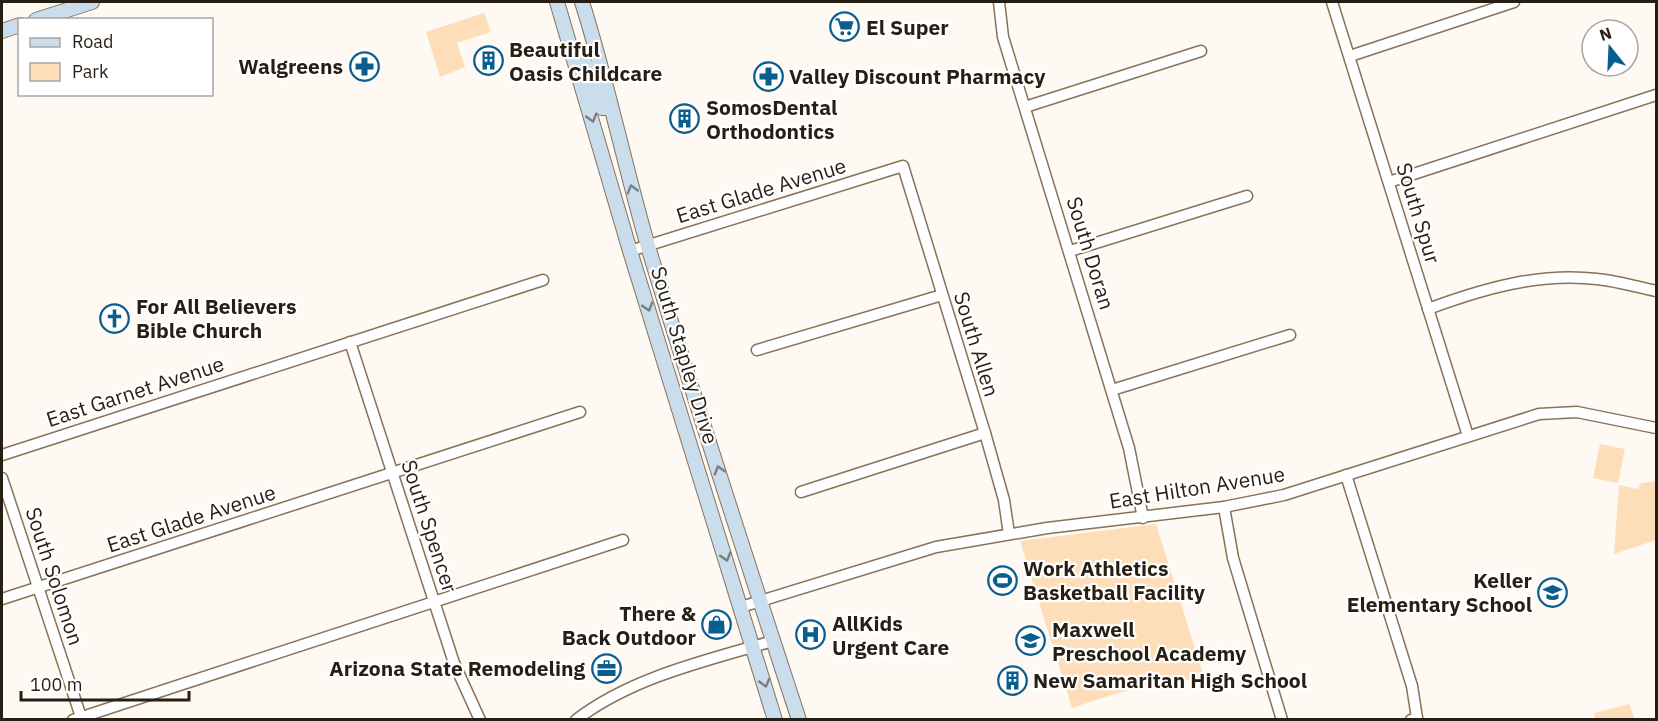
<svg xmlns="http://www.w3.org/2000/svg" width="1658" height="721" font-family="'IBM Plex Sans',sans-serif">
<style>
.green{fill:#fedeb9}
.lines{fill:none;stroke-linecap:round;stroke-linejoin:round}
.minor-casing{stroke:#897257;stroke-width:13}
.secondary-casing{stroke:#897257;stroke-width:16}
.minor{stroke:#fff;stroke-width:10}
.secondary{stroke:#c9dded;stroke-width:14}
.oneway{stroke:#787e80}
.labels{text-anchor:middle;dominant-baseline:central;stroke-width:4.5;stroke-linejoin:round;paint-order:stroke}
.poi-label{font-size:21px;font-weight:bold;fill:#281f14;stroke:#fff;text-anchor:start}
.street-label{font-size:21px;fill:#281f14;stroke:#fff}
</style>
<rect width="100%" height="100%" fill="#fef9f3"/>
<g class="green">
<polygon points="484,13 491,32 457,43 465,67 440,77 426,32"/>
<polygon points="1600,444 1625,449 1618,483 1593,478"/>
<polygon points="1656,481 1656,540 1614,554 1619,485 1638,489 1641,483"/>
<path d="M1156,524l49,156c-10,3 -18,-1 -28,0 -36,4 -71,17 -105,28l-52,-167z"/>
<polygon points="1629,704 1635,719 1595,719 1594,713"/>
</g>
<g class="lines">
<defs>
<g id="minor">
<polyline points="999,2 1003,37 1129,448 1143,518"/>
<polyline points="1332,2 1468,436"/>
<polyline points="1350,56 1514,2"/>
<polyline points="1025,107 1201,51"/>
<polyline points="1389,182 1656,95"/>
<polyline points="630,251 903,166 985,433 1004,500 1009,534"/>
<polyline points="1070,251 1247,196"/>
<path d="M1428,309c54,-20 112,-37 169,-30 20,2 40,8 59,12"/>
<polyline points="350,342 454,663 480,720"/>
<polyline points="757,350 942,295"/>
<polyline points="1112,390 1290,335"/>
<polyline points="2,455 543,280"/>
<polyline points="1346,475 1412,686 1417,718 1411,720"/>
<polyline points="2,478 82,720"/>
<polyline points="801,492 985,433"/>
<polyline points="1224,507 1233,558 1282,720"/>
<polyline points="2,599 580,412"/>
<polyline points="741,607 936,547 1047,528 1224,507 1284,495 1539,414 1577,412 1656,428"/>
<polyline points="73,720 623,540"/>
<path d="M576,720c56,-43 132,-60 197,-79"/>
</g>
<g id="secondary">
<polyline points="557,2 630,251 775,720"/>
<path d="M582,2c25,79 42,161 65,241 48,160 100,318 152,477"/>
<polyline points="36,20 92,2"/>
<polyline points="2,31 20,25"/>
<polyline points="575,55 588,67 602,108 610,108"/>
</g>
</defs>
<use href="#minor" class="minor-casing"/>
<use href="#secondary" class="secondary-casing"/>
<use href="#minor" class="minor"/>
<use href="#secondary" class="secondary"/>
</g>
<defs><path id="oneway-chevron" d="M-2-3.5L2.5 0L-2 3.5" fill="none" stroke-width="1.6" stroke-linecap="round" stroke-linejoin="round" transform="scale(1.5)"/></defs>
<g class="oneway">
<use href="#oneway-chevron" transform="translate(592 118) rotate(74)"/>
<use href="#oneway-chevron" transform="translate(632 189) rotate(-106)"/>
<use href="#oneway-chevron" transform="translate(648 307) rotate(73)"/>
<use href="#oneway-chevron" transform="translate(719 470) rotate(-107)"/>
<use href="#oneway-chevron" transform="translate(726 557) rotate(73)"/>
<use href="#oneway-chevron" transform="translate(765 683) rotate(74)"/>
</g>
<defs>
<symbol id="supermarket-ring" viewBox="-11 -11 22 22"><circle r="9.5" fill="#fff" stroke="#095e90" stroke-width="1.5"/><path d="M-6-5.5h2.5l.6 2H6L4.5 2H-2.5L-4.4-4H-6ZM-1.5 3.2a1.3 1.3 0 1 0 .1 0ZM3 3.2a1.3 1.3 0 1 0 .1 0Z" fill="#095e90"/></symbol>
<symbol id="building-ring" viewBox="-11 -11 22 22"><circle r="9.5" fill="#fff" stroke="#095e90" stroke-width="1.5"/><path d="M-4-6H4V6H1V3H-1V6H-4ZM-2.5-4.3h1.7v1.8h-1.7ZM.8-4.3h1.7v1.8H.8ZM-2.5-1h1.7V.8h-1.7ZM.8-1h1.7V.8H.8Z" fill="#095e90"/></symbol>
<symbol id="pharmacy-ring" viewBox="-11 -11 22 22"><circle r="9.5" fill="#fff" stroke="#095e90" stroke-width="1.5"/><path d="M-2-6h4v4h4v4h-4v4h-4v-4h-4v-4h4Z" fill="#095e90"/></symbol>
<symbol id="church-ring" viewBox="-11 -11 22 22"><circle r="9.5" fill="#fff" stroke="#095e90" stroke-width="1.5"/><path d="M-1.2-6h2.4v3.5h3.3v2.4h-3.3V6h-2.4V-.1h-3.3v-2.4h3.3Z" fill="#095e90"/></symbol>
<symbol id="stadium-ring" viewBox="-11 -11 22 22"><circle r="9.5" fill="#fff" stroke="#095e90" stroke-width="1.5"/><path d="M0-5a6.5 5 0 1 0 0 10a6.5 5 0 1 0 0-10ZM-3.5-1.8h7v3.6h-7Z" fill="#095e90"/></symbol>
<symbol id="school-ring" viewBox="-11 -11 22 22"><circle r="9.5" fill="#fff" stroke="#095e90" stroke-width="1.5"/><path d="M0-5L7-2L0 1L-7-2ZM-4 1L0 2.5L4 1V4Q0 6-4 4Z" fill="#095e90"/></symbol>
<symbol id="shop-ring" viewBox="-11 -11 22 22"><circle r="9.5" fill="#fff" stroke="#095e90" stroke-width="1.5"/><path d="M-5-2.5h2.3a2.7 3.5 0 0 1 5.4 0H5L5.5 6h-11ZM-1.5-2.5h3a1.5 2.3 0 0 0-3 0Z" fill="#095e90"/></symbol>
<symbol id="hospital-ring" viewBox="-11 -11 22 22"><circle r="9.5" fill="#fff" stroke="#095e90" stroke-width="1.5"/><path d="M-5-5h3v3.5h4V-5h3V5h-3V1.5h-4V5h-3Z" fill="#095e90"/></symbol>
<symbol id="office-ring" viewBox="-11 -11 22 22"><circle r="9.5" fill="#fff" stroke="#095e90" stroke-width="1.5"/><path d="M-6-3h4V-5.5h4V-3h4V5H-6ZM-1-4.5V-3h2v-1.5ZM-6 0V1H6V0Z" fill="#095e90"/></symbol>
</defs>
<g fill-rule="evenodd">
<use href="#supermarket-ring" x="828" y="10" width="33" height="33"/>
<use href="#building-ring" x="472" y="44" width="33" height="33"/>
<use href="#pharmacy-ring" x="348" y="50" width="33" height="33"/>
<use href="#pharmacy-ring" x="752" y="60" width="33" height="33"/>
<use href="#building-ring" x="668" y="102" width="33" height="33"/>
<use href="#church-ring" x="98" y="302" width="33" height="33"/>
<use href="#stadium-ring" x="986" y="564" width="33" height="33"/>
<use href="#school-ring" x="1536" y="576" width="33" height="33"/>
<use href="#shop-ring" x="700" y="608" width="33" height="33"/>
<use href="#hospital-ring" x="794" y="618" width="33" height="33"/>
<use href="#school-ring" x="1014" y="624" width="33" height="33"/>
<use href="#office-ring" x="590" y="652" width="33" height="33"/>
<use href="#building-ring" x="996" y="664" width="33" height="33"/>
</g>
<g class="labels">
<g class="poi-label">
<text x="866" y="27">El Super</text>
<text x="509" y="49">Beautiful<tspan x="509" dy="24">Oasis Childcare</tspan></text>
<text x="343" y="66" text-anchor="end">Walgreens</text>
<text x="789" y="76">Valley Discount Pharmacy</text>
<text x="706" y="107">SomosDental<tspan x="706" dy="24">Orthodontics</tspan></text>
<text x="136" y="306">For All Believers<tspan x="136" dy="24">Bible Church</tspan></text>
<text x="1023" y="568">Work Athletics<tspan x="1023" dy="24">Basketball Facility</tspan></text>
<text x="1532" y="580" text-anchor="end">Keller<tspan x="1532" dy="24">Elementary School</tspan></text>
<text x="696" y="613" text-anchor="end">There &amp;<tspan x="696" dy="24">Back Outdoor</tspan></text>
<text x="832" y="623">AllKids<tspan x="832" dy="24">Urgent Care</tspan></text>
<text x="1052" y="629">Maxwell<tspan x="1052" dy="24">Preschool Academy</tspan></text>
<text x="585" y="668" text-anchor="end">Arizona State Remodeling</text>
<text x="1033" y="680">New Samaritan High School</text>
</g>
<g class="street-label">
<text transform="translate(761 190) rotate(-17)">East Glade Avenue</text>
<text transform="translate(1419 213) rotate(73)">South Spur</text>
<text transform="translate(1091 253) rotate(73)">South Doran</text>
<text transform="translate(977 344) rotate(73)">South Allen</text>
<text transform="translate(685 355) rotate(73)">South Stapley Drive</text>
<text transform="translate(135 391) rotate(-18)">East Garnet Avenue</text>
<text transform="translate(1197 487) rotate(-9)">East Hilton Avenue</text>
<text transform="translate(191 518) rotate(-18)">East Glade Avenue</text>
<text transform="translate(430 526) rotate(72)">South Spencer</text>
<text transform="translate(55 576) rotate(72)">South Solomon</text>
</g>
</g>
<rect width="1658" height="721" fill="none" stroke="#281f14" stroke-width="6"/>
<rect x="18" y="18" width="195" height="78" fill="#ffffff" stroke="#a9a5a1" stroke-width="1.5"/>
<rect x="30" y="38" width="30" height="9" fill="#c9dded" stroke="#a9a5a1" stroke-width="1.5"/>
<text x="72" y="48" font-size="18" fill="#281f14">Road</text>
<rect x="30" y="63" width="30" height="18" fill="#fedeb9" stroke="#a9a5a1" stroke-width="1.5"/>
<text x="72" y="78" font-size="18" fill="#281f14">Park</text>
<g transform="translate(1610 48) rotate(342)"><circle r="28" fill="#ffffff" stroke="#a9a5a1" stroke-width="1.5"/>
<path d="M0-4.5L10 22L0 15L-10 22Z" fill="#095e90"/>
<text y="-9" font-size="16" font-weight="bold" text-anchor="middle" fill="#281f14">N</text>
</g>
<path d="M21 691v9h168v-9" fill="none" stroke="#281f14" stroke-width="3"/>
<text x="30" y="691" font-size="18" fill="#281f14" stroke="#ffffff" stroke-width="4.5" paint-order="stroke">100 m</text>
</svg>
